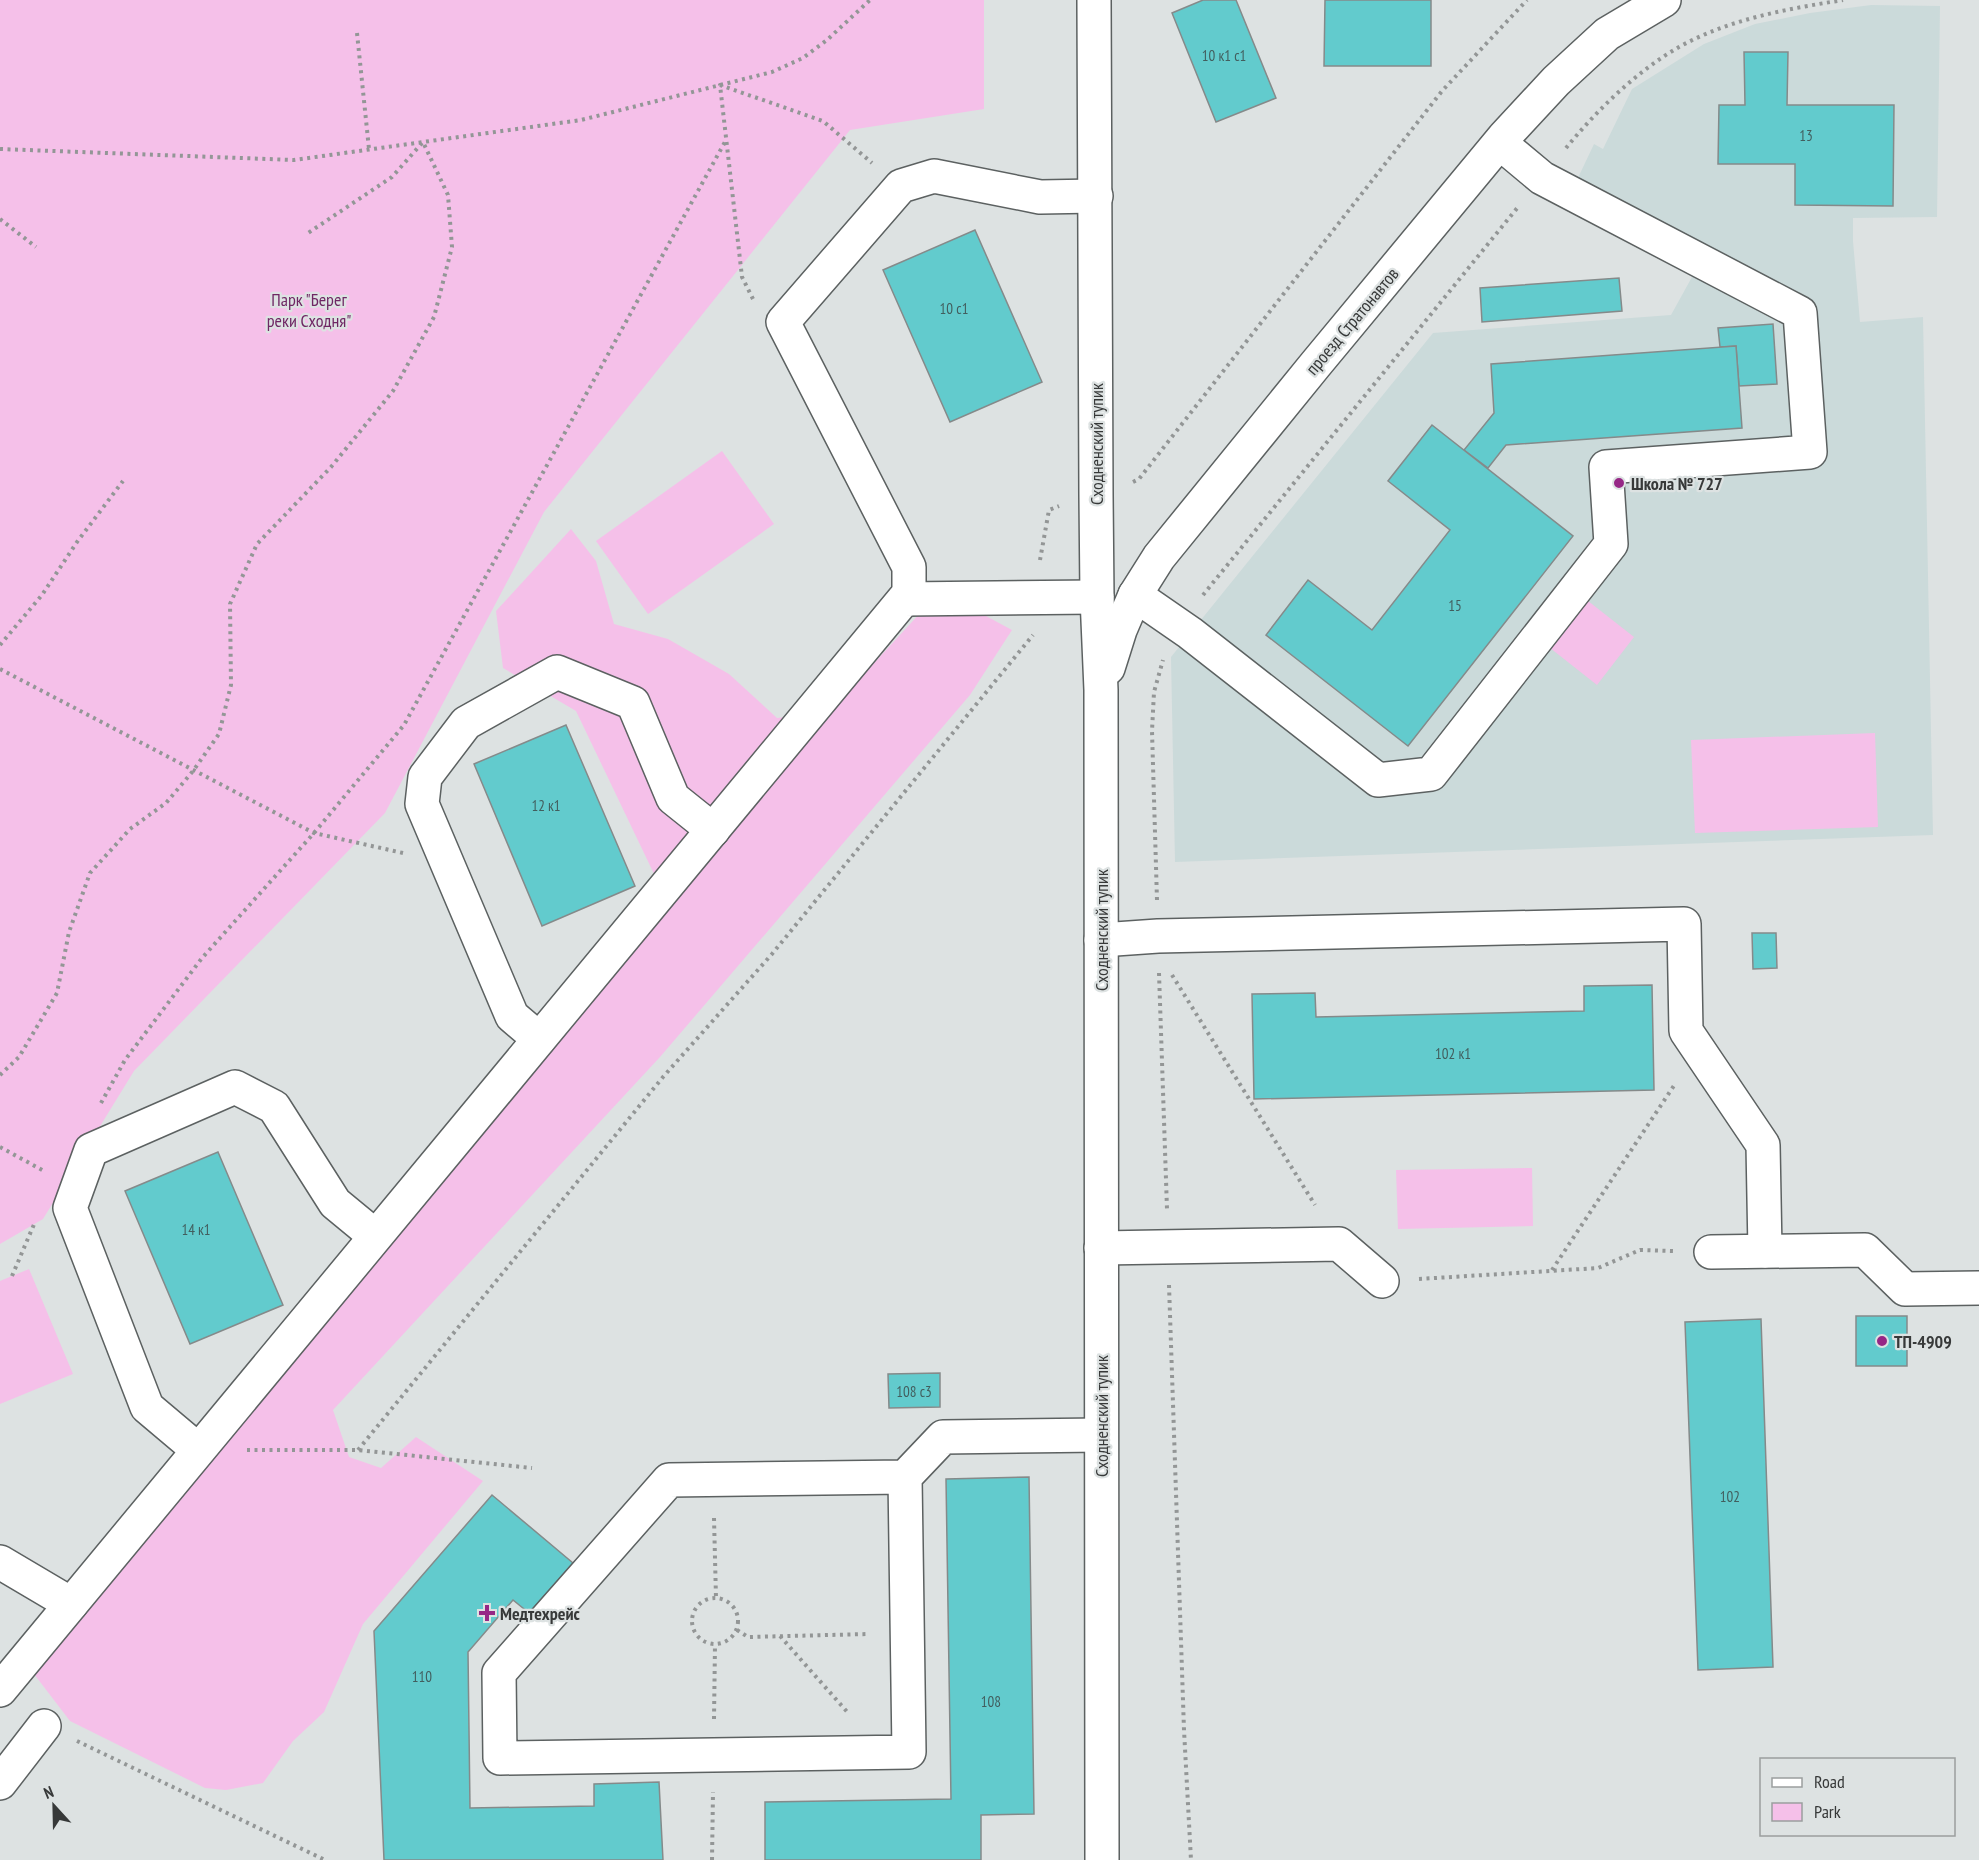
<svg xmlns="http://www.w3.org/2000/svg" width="1979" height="1860" font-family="'PT Sans Narrow',sans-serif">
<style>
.built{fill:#cbdada}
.green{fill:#f5c0e9}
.building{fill:#62cbcd;stroke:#858a8a;stroke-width:1.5}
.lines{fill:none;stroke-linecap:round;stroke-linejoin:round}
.minor-casing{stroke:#5c6161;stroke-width:36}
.path{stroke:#939696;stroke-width:4;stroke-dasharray:3 4.5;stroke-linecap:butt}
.minor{stroke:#fff;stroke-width:33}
.poi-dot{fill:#962786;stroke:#dde2e2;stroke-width:2}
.labels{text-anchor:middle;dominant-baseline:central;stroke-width:4.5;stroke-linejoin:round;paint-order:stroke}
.number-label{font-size:15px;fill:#425e5e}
.park-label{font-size:18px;fill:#6f2764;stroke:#dde2e2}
.street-label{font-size:18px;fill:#373939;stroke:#dde2e2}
.poi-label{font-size:18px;font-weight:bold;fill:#373939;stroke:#dde2e2;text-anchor:start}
</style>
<rect width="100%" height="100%" fill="#dde2e2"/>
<polygon class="built" points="1871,5 1940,6 1937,217 1853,218 1853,241 1860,322 1923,317 1933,835 1175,862 1171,657 1433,333 1671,315 1708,248 1577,180 1594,144 1603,149 1632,89 1704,44 1755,24 1810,13"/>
<g class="green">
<polygon points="0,0 984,0 984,109 850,130 544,512 385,813 134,1071 43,1219 0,1244"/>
<polygon points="722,451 774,524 648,614 596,541"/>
<polygon points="571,529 596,561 614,624 668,639 729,674 777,718 829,712 922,611 986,616 1012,630 970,695 660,1057 333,1410 349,1457 381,1468 416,1437 483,1481 363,1624 324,1712 293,1741 263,1783 226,1790 205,1788 70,1721 34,1674 667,901 576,711 503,668 496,611"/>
<polygon points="1583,597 1634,637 1597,685 1545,644"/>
<polygon points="1875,733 1878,827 1695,833 1691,740"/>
<polygon points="1532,1168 1533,1226 1398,1229 1396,1170"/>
<polygon points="29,1269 73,1374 0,1404 0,1281"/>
</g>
<g class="building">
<polygon points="1203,0 1236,0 1276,98 1216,122 1172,13"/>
<polygon points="1325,0 1431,0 1431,66 1324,66"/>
<polygon points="1744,52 1788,52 1787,105 1894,105 1893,206 1795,205 1795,164 1718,164 1719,105 1745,105"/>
<polygon points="975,230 1042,382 950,422 883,270"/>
<polygon points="1619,278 1622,311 1482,322 1480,288"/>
<polygon points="1773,324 1777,384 1739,386 1736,346 1720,347 1718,328"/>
<polygon points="1736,346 1742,428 1506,445 1488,468 1464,450 1494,413 1491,364"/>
<polygon points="1432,425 1573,536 1408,746 1266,635 1308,580 1372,630 1450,530 1388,481"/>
<polygon points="566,725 635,886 542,926 474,764"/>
<polygon points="1752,933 1776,933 1777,968 1753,969"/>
<polygon points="1652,985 1654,1090 1254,1099 1252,994 1315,993 1316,1017 1584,1011 1584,986"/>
<polygon points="218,1152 283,1305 190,1344 125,1191"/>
<rect x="1856" y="1316" width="51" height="50"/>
<polygon points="1761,1319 1773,1667 1698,1670 1685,1322"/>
<polygon points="940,1373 940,1407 889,1408 888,1374"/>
<polygon points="1029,1477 1034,1814 981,1815 981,1860 765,1860 765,1802 951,1799 946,1479"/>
<polygon points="492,1495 573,1563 529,1613 513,1600 468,1652 470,1808 594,1806 594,1784 659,1782 663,1860 384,1860 374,1631"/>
</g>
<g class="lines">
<defs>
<g id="minor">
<polyline points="1094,0 1096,495 1097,597 1101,690 1102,1860"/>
<polyline points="1135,595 1190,633 1378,780 1431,774 1611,544 1606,467 1810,452 1800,313 1542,178 1500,143"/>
<polyline points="909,599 909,567 783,322 901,186 934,176 1040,197 1096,196"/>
<polyline points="1108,668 1120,630 1135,595 1159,557 1315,365 1504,137 1556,81 1607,34 1664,0"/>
<polyline points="1101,940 1158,936 1684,924 1686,1031 1763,1145 1765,1251"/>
<polyline points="539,1039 512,1016 422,804 425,777 466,723 557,672 633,703 673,798 713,830"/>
<polyline points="1101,1248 1339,1244 1382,1281"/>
<polyline points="1711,1252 1865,1250 1905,1289 1979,1288"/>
<polyline points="198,1450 147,1407 70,1208 91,1150 235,1087 274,1107 335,1203 375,1236"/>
<polyline points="905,1477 669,1480 499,1673 500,1758 909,1752 905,1477 943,1437 1101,1435"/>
<polyline points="0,1562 71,1604"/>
<polyline points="0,1690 904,599 1097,597"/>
<polyline points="0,1783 44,1726"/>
</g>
</defs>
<use href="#minor" class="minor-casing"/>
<g class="path">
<polyline points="357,33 369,149"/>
<path d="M1566,148c31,-38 71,-77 113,-101 50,-28 108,-38 164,-47"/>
<polyline points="0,149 294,160 581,120 772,72 803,58 827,40 870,0"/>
<polyline points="0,219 36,247"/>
<polyline points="753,299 742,277 720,85 823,121 872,163"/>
<polyline points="1133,482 1139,479 1442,91 1527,0"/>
<polyline points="1040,560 1049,510 1059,506"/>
<polyline points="1203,595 1518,207"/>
<polyline points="0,645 42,595 77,542 123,481"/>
<polyline points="0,669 314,833 403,853"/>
<polyline points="1157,900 1152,731 1154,692 1163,660"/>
<polyline points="1159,973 1167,1209"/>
<polyline points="1172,975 1315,1205"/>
<polyline points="0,1075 19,1057 57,993 69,932 90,873 130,829 166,803 193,771 219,734 231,685 230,604 257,544 331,467 393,391 434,317 452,247 448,195 423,142 392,177 305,235"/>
<polyline points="101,1103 125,1060 202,958 314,833 404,725 726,140"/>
<polyline points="0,1147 44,1171"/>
<polyline points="1552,1270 1675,1084"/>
<polyline points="12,1276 35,1222"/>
<polyline points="1419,1279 1598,1268 1640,1250 1674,1251"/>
<polyline points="1169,1285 1184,1730 1191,1860"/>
<polyline points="247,1450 358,1450 532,1468"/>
<polyline points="358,1450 663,1077 772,954 1033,635"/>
<polyline points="714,1518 716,1598"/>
<circle cx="715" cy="1621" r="23"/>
<polyline points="737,1630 748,1637 869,1634"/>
<polyline points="780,1636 849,1714"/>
<polyline points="714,1719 715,1645"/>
<polyline points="77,1741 325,1860"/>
<polyline points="712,1860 713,1792"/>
</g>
<use href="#minor" class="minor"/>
</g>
<g class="poi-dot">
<circle cx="1619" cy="483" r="6"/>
<circle cx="1882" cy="1341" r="6"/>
<path d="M484 1604h6v6h6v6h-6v6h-6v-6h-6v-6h6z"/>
</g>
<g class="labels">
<g class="number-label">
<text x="1224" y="55">10 к1 с1</text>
<text x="1806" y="135">13</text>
<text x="954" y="308">10 с1</text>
<text x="1455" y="605">15</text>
<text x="546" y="805">12 к1</text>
<text x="1453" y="1053">102 к1</text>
<text x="196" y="1229">14 к1</text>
<text x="914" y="1391">108 с3</text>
<text x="1730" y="1496">102</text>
<text x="422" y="1676">110</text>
<text x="991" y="1701">108</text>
</g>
<g class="park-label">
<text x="309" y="299">Парк "Берег<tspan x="309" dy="21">реки Сходня"</tspan></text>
</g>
<g class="street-label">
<text transform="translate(1352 321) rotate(-50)">проезд Стратонавтов</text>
<text transform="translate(1096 444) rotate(-90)">Сходненский тупик</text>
<text transform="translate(1101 930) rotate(-90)">Сходненский тупик</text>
<text transform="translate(1101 1416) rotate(-90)">Сходненский тупик</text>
</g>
<g class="poi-label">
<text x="1631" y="483">Школа № 727</text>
<text x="1894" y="1341">ТП-4909</text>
<text x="500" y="1613">Медтехрейс</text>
</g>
</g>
<rect x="1760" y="1758" width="195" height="78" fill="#dde2e2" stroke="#9b9e9e" stroke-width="1.5"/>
<rect x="1772" y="1778" width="30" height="9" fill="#ffffff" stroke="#9b9e9e" stroke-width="1.5"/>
<text x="1814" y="1788" font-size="18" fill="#373939">Road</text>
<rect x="1772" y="1803" width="30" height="18" fill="#f5c0e9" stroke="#9b9e9e" stroke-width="1.5"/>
<text x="1814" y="1818" font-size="18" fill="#373939">Park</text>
<g transform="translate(54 1806) rotate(338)" stroke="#dde2e2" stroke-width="4.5" paint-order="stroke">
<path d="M0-4.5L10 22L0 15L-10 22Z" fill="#373939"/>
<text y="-9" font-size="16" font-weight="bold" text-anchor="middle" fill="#373939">N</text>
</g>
</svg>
